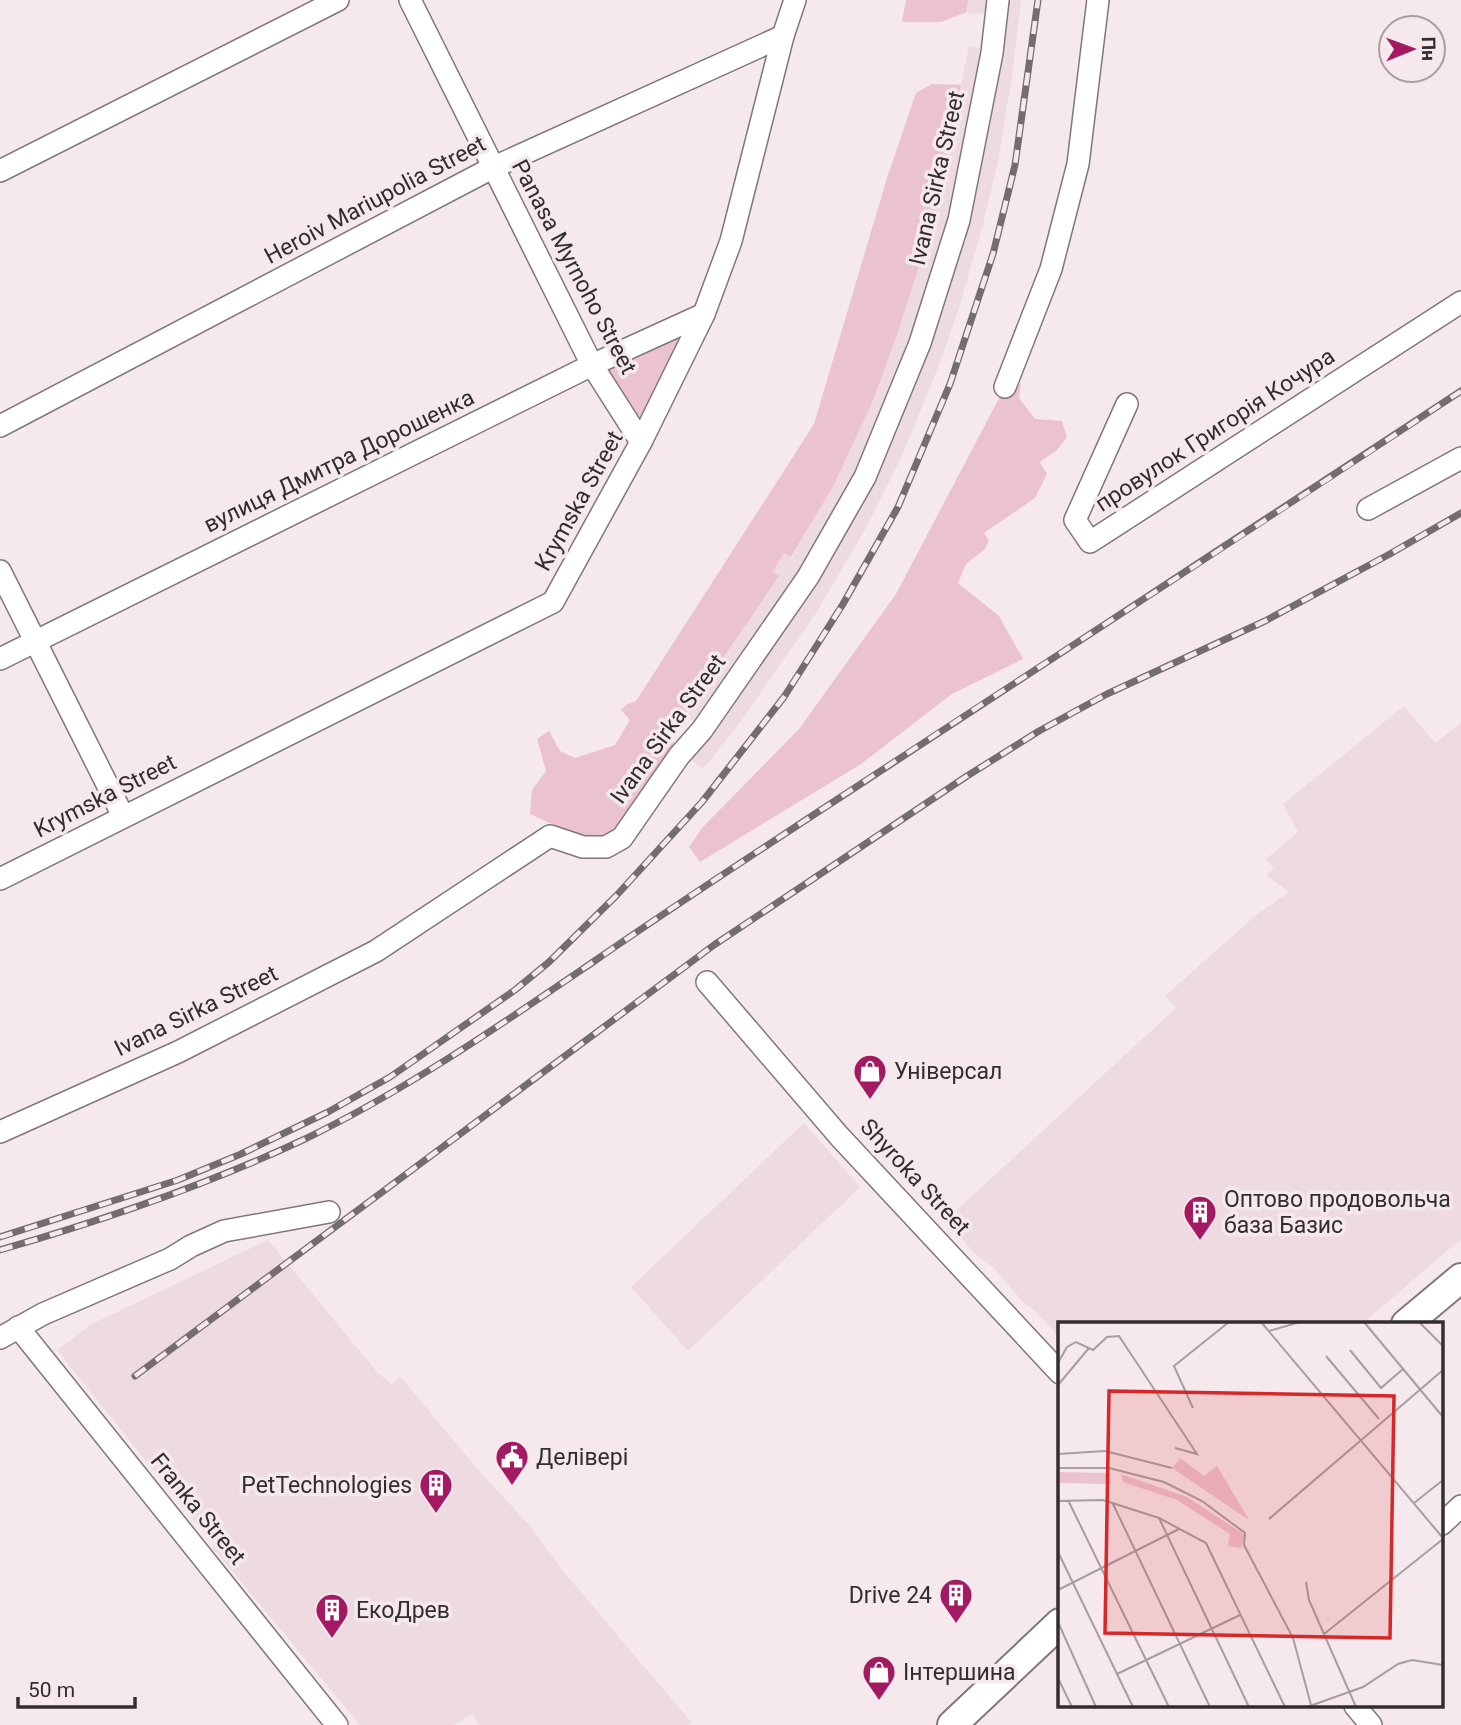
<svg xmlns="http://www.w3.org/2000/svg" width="1461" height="1725" font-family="Roboto,sans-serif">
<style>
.built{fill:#eedae1}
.green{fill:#ebc2d0}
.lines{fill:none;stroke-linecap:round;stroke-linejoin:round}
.minor-casing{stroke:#81777b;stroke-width:24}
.major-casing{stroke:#81777b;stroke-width:32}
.minor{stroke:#fff;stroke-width:21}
.major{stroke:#fff;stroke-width:28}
.rail-casing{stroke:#746d70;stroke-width:7}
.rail{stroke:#f5e9ed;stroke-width:4.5;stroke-dasharray:13;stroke-linecap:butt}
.labels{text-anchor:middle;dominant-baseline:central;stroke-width:7;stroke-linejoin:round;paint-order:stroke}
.street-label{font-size:23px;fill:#322e2f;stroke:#f5e9ed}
.poi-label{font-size:23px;fill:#322e2f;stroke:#f5e9ed;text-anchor:start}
.inset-road{fill:none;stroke:#a79ea1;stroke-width:2}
.view{fill:#d62828;fill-opacity:0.15;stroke:#d62828;stroke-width:3.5}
.inset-edge{fill:none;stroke:#322e2f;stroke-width:3.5}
</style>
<rect width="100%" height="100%" fill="#f5e9ed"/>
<g class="built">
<polygon points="968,0 989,0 988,13 968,14"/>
<polygon points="1005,0 1021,0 1012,75 998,162 983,224 959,308 939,365 902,456 866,528 816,613 736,728 703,769 688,758 724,716 922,356"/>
<polygon points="969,46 987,50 951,222 923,316 860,474 806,568 697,724 684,715 778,577 773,572 784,553 792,557 833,487 872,403 933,222"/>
<polygon points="1404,706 1435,743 1461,723 1461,1239 1362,1324 1060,1324 1060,1338 1036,1312 1025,1304 993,1267 976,1255 946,1220 1176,1008 1165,996 1255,916 1289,892 1266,875 1274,868 1266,859 1298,832 1283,804"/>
<polygon points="804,1123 860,1187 688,1351 631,1287"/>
<polygon points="268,1240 377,1372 392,1385 400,1376 473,1464 531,1527 563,1571 691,1722 688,1725 480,1725 472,1714 454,1725 360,1725 213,1548 216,1532 202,1529 196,1523 57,1350 92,1324"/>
</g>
<g class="green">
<polygon points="906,0 968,0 967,12 941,22 902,22"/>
<polygon points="932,84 961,85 933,222 897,335 872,403 833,487 791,557 784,553 773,572 779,576 684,715 673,713 665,717 669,725 664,732 674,743 664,758 664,771 626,822 609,836 587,840 530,814 532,790 546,771 537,739 549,731 560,751 575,758 615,745 630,720 621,710 627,704 636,701 814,424 887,178 916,93"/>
<polygon points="684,331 641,429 592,377"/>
<polygon points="1014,384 1021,385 1019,398 1035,419 1062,421 1067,437 1057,450 1040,462 1047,474 1035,498 984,533 989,541 984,550 966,564 958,583 999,616 1023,659 952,694 861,764 700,862 689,847 702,828 799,729 896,594 1005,387"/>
</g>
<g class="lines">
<defs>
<g id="minor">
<polyline points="410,0 592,365 641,442"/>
<polyline points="0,171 338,0"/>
<polyline points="1005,387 1051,269 1078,164 1098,0"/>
<polyline points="1127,404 1075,520 1090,542 1461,302"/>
<polyline points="0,426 492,168 783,36"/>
<polyline points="1368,509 1461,458"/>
<polyline points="0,571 123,816"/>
<polyline points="0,659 592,365 704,314"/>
<polyline points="0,879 553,602 641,442 704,314 731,241 783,36 795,0"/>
<polyline points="707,982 839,1136 1060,1373"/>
<polyline points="0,1132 178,1052 376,951 550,836 583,847 606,847 622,838 679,756 702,730 808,577 865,477 920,343 959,220 992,53 998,0"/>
<polyline points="18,1327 337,1725"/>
<polyline points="0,1338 43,1314 170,1259 191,1246 224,1231 329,1212"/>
<polyline points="1442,1524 1461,1506"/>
<polyline points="1355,1706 1371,1725"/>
</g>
<g id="major">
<polyline points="1406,1324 1461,1278"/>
<polyline points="952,1725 1060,1623"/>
</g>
</defs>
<use href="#minor" class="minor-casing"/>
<use href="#major" class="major-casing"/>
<use href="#minor" class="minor"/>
<use href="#major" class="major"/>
<defs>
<g id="rail">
<polyline points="0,1237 178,1180 241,1154 328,1112 390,1077 515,990 549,962 616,896 702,802 784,697 843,604 898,507 950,384 993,254 1015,165 1038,0"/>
<path d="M0,1250c104,-30 207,-65 305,-111 103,-50 197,-115 291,-179 75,-52 152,-102 228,-152 212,-140 425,-276 637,-417"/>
<polyline points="135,1376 714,945 967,776 1039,731 1107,694 1265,621 1388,555 1461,513"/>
</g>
</defs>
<use href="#rail" class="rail-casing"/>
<use href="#rail" class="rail"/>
</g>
<defs>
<symbol id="shop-pin" viewBox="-11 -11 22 30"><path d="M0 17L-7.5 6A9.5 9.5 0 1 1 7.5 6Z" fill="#a31962" stroke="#f5e9ed"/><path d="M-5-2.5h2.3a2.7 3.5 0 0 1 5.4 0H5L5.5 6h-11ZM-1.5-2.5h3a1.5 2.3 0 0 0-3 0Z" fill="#fff"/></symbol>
<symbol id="building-pin" viewBox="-11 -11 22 30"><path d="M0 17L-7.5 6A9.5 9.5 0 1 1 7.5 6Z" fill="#a31962" stroke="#f5e9ed"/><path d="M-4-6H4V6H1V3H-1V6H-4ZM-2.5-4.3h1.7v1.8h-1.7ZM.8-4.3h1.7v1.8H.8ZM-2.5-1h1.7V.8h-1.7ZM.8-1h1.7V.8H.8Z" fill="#fff"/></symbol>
<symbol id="civic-pin" viewBox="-11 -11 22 30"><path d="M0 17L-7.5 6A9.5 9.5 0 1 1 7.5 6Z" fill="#a31962" stroke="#f5e9ed"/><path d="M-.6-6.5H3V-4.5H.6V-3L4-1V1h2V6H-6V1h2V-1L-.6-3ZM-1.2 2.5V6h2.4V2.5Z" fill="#fff"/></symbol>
</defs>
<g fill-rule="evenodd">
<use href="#shop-pin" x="851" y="1052" width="38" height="52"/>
<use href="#building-pin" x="1181" y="1193" width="38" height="52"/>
<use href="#civic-pin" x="493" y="1438" width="38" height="52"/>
<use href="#building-pin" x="417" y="1466" width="38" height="52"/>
<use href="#building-pin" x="937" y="1576" width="38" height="52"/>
<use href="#building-pin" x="313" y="1591" width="38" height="52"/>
<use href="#shop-pin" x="860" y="1653" width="38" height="52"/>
</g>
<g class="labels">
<g class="street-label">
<text transform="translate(937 178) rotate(-77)">Ivana Sirka Street</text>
<text transform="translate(375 200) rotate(-28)">Heroiv Mariupolia Street</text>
<text transform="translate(574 267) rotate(62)">Panasa Myrnoho Street</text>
<text transform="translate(1215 430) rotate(-33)">провулок Григорія Кочура</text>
<text transform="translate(339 461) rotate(-26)">вулиця Дмитра Дорошенка</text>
<text transform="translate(579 501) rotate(-61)">Krymska Street</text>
<text transform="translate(668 729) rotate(-54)">Ivana Sirka Street</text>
<text transform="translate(105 796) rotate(-27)">Krymska Street</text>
<text transform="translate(196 1011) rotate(-26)">Ivana Sirka Street</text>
<text transform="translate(915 1177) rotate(47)">Shyroka Street</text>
<text transform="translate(198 1509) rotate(51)">Franka Street</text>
</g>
<g class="poi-label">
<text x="894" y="1071">Універсал</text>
<text x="1224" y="1199">Оптово продовольча<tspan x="1224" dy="26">база Базис</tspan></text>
<text x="536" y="1457">Делівері</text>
<text x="412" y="1485" text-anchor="end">PetTechnologies</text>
<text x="932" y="1595" text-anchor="end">Drive 24</text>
<text x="356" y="1610">ЕкоДрев</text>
<text x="903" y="1672">Інтершина</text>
</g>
</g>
<g transform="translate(1058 1322)">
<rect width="385" height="385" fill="#f5e9ed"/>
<path d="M122,136l24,18 13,-10 32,54 -77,-52zM0,150l51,1 2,11 -53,-1zM63,152l66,23 58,38 -4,13 -13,-2 2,-12 -53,-34 -54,-18z" fill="#ebc2d0"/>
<path class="inset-road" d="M203,0l182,216M306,0l79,95M361,0l24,24M211,9l31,-9M292,28l31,38 22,-19M268,34l53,63M0,41l9,-16 9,-5 17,8 14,-13 12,-1 78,118 -22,-6M0,63l31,-37M135,86l-19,-42 55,-44M0,132l47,-3 67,17M0,146h51l55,14 38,19 43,32 -1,12 49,93 18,67M10,178l101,207M0,179l45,-1 56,18 47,25 79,164M356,181l29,-23M55,182l97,203M101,196l90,189M211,197l174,-149M0,230l75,155M248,260l3,18 47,107M0,268l121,-61M0,300l38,85M266,312l119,-95M59,352l123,-59M0,356l14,29M249,385l56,-20 35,-23 14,-4 31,5"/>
<path class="view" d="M51,69l285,5 -4,242 -285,-5z"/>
<rect width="385" height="385" class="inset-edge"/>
</g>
<g transform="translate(1412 49) rotate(89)"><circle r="33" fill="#f5e9ed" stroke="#a79ea1" stroke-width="2"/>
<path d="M0-5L12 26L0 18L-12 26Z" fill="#a31962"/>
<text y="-10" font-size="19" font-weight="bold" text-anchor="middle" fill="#322e2f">Пн</text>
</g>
<path d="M18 1697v10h117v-10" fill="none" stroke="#322e2f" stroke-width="3.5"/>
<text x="28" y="1697" font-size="21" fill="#322e2f" stroke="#f5e9ed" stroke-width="5" paint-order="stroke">50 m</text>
</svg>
